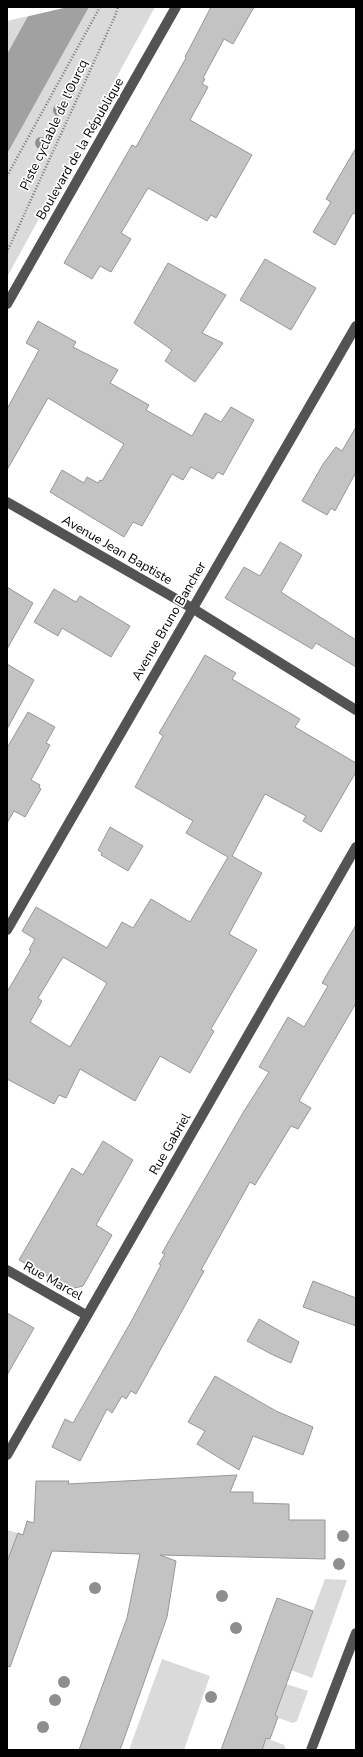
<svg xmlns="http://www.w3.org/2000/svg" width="363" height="1757" font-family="'Nunito Sans',sans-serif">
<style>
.green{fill:#dadada}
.water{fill:#a1a1a1}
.pier{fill:#fff}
.building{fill:#c3c3c3;stroke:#979797;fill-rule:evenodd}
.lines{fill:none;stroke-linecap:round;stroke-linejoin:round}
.path{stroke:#757575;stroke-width:2.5;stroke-dasharray:1 2;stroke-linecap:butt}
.minor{stroke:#535353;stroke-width:10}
.tree{fill:#8e8e8e}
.labels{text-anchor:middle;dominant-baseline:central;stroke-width:3.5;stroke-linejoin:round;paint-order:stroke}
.street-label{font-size:13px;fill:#000;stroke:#fff}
</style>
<rect width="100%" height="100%" fill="#fff"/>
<g class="green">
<polygon points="89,7 155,7 7,277 7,154"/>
<polygon points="28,16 7,54 7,21"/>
<polygon points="7,1530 18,1533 7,1562"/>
<polygon points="325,1579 347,1580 312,1678 291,1670"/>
<polygon points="162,1659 210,1676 184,1750 129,1750"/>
<polygon points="286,1684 308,1691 297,1721 293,1723 278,1718 278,1717 275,1715"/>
<polygon points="266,1738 284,1745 286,1750 262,1750"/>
</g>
<polygon class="water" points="33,7 89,7 7,154 7,54"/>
<polygon class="pier" points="31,7 68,7 25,17"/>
<g class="building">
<polygon points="211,7 254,7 233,44 224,39 203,78 205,79 202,84 208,87 190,120 252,155 216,218 211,215 207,221 148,188 121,233 131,239 111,272 100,266 92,279 64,263 132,145 136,147 186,58 185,57"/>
<polygon points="356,148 356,214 353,213 335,245 313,232 331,202 326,199"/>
<polygon points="265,259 316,288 291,330 240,300"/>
<polygon points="168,263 226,295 202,333 223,343 195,382 165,361 172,350 134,323"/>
<polygon points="38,321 76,342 73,347 118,370 110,383 149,405 146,410 192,436 205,413 221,422 231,407 254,420 223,475 218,472 213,479 191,467 183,480 172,474 142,526 133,522 124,537 50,492 62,470 84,483 87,477 98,483 100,480 102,481 124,444 48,398 7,470 7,409 39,350 26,343"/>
<polygon points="356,427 356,472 335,511 331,508 327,515 302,501 323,464 336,447 342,451"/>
<polygon points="280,542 302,555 281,592 356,640 356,667 316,643 312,649 225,598 244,567 260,576"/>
<polygon points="7,587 33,603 7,649"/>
<polygon points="54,589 76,602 80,596 130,626 111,657 62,628 58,636 34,622"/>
<path d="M205,655l31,18 -4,6 68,40 -5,8 61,36v9l-35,60 -18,-11 3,-5 -41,-22 -33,62 30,17 -33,61 28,16 -46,79 3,2 -24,42 -30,-17 -25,45 -55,-32 -14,29 -7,-3 -5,9 -47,-25v-87l24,-41 -2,-1 6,-11 -13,-8 14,-24 71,41 15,-26 11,6 18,-29 39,23 38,-65 -42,-24 7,-12 -58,-34 28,-51 -4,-3zM63,957l44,26 -37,64 -40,-25 12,-21 -4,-3z"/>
<polygon points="7,664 34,680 7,729"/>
<polygon points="28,712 55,727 46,743 50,745 31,780 40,785 39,787 41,789 25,817 14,811 7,823 7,748"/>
<polygon points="110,827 143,846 128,871 101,855 102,853 98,850"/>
<polygon points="356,925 356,1003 299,1101 311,1108 298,1129 291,1126 255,1185 250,1182 201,1270 204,1271 136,1394 131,1391 126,1399 122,1396 112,1413 107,1409 80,1461 52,1447 65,1419 73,1423 132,1320 161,1265 159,1264 165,1254 162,1253 244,1111 269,1072 259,1067 288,1017 304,1027 328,986 322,983"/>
<polygon points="103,1141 133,1160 96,1225 112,1235 83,1286 70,1289 19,1260 72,1168 83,1175"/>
<polygon points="313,1281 356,1298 356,1326 303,1307"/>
<polygon points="7,1313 34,1328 7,1375"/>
<polygon points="259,1319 299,1342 291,1363 273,1355 247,1341"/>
<polygon points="215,1376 276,1411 313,1427 303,1455 253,1436 239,1470 197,1444 205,1431 188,1422"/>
<polygon points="237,1475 230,1492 253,1492 253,1503 289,1504 289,1520 325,1520 325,1559 160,1555 176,1561 167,1617 120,1750 79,1750 127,1618 140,1554 52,1551 10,1667 7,1666 7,1562 18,1533 23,1535 27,1521 34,1523 36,1481 69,1481 68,1484"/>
<polygon points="277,1598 313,1611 275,1715 278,1717 270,1739 266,1738 262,1750 221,1750"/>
</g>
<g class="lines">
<g class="path">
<polyline points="7,176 100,7"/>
<polyline points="7,252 115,16 118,7"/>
</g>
<g class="minor">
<polyline points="7,304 176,7"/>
<polyline points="7,502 192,608 356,710"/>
<polyline points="7,930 356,326"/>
<polyline points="7,1270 86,1315"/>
<polyline points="7,1455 356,847"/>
<polyline points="311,1750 356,1633"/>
</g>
</g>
<g class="tree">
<circle cx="70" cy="89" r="6"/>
<circle cx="59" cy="110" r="6"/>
<circle cx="41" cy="143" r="6"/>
<circle cx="343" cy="1536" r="6"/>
<circle cx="339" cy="1564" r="6"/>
<circle cx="95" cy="1588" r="6"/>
<circle cx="222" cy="1596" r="6"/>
<circle cx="236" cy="1628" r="6"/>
<circle cx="64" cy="1682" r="6"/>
<circle cx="211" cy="1697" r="6"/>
<circle cx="55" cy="1700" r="6"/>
<circle cx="43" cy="1727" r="6"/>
</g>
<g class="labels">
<g class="street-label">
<text transform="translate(54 125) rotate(-65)">Piste cyclable de l'Ourcq</text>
<text transform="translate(80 149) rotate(-60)">Boulevard de la République</text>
<text transform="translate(117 550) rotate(30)">Avenue Jean Baptiste</text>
<text transform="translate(169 621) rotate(-60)">Avenue Bruno Bancher</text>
<text transform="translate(170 1144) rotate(-60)">Rue Gabriel</text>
<text transform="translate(53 1281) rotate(29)">Rue Marcel</text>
</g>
</g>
<rect width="363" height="1757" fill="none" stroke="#000000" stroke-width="16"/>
</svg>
